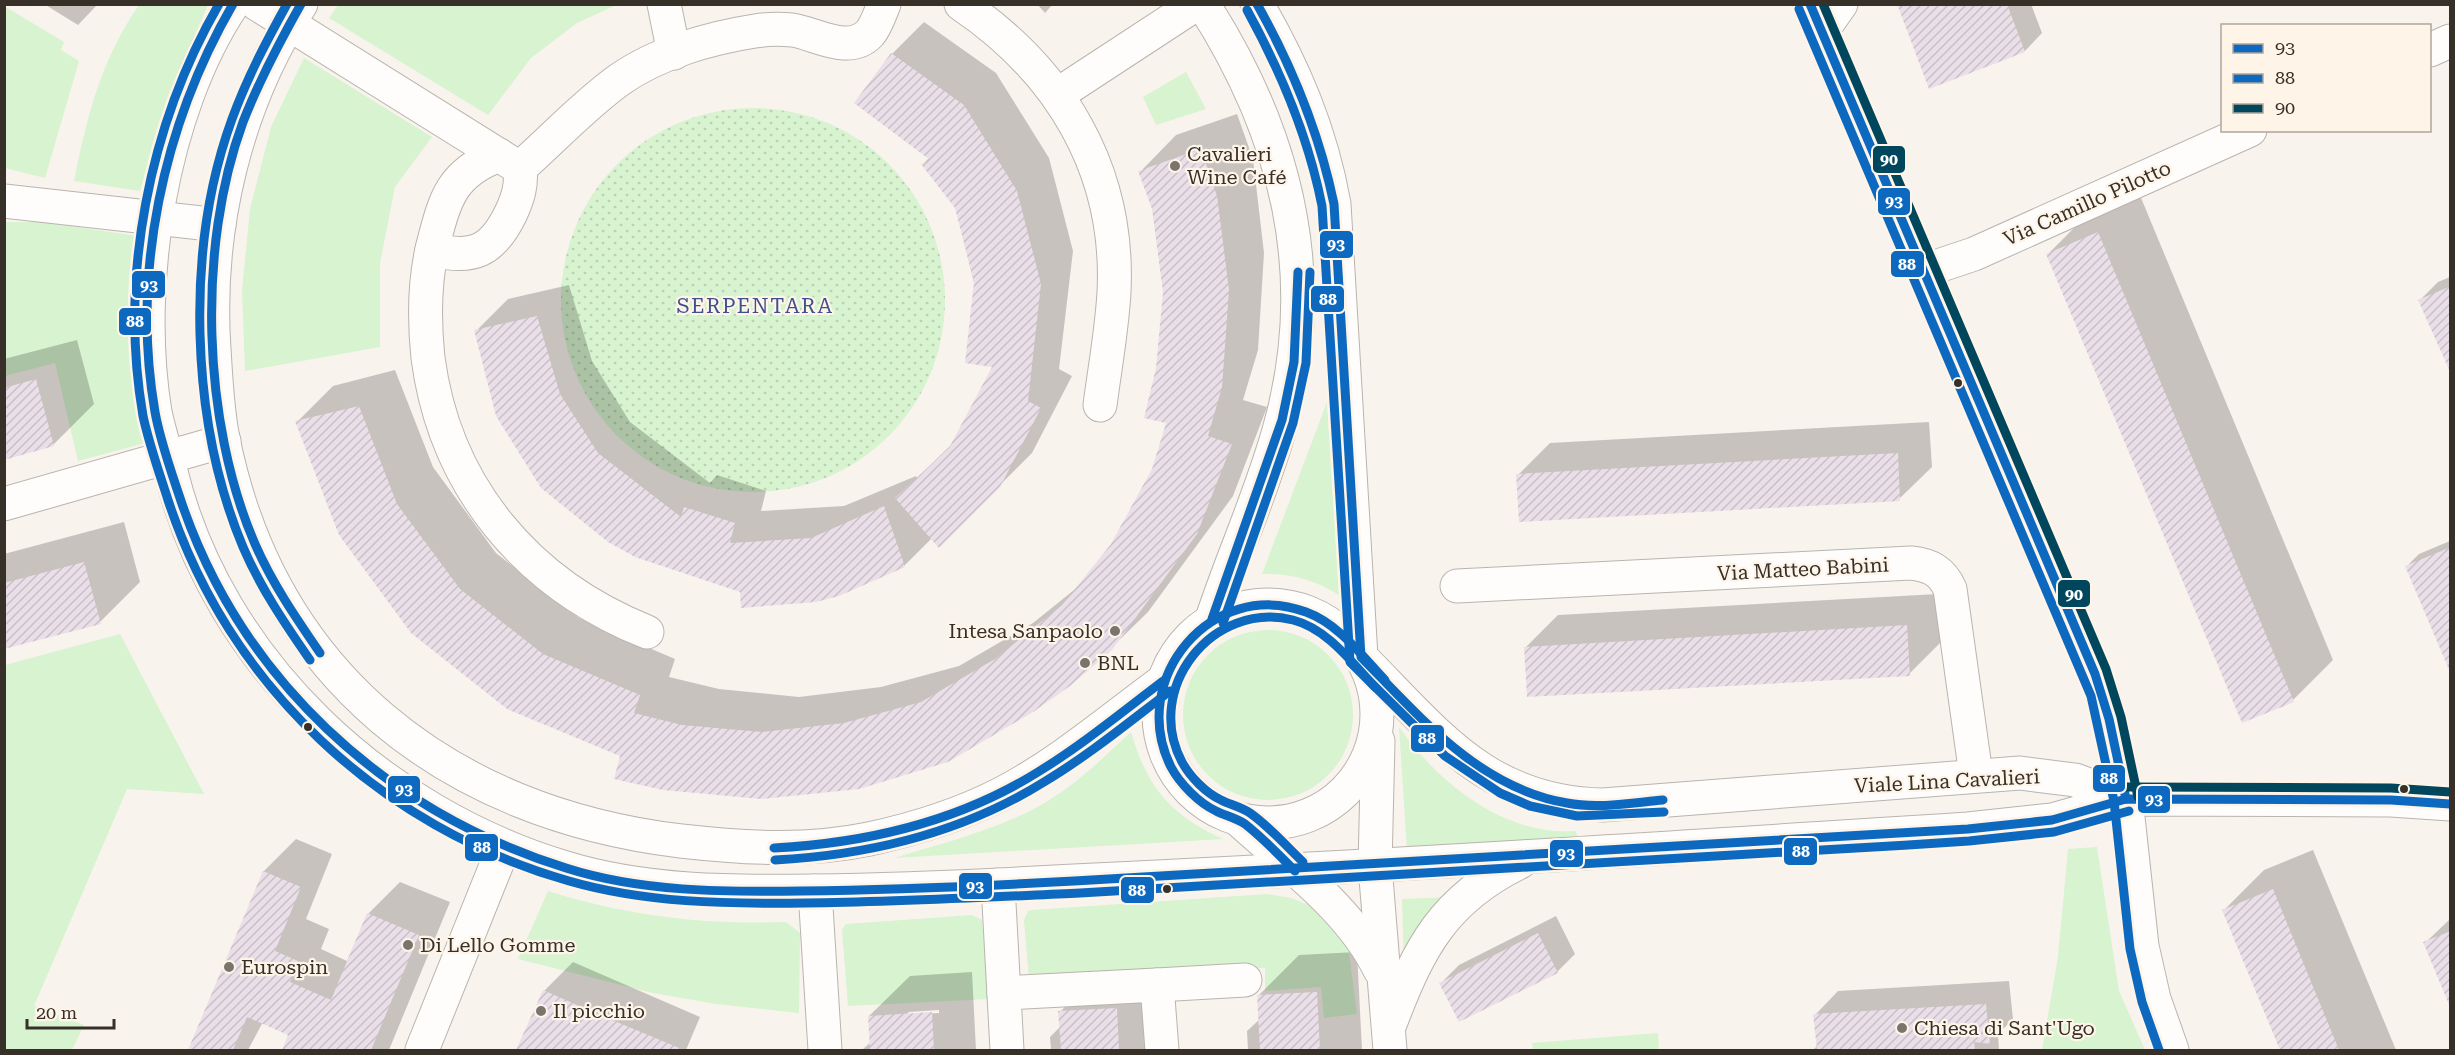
<svg xmlns="http://www.w3.org/2000/svg" width="2455" height="1055" font-family="'Roboto Serif',serif">
<style>
.grass{fill:#d7f3cf}
.park{fill:url(#park-dots)}
.shadow{fill:#0003;fill-rule:evenodd}
.building{fill:url(#building-hatch)}
.lines{fill:none;stroke-linecap:round;stroke-linejoin:round}
.minor-casing{stroke:#b9b4ad;stroke-width:35}
.minor{stroke:#fefdfc;stroke-width:33}
.bus-1-casing{stroke:#fef4e8;stroke-width:14}
.bus-2-casing{stroke:#fef4e8;stroke-width:14}
.bus-3-casing{stroke:#fef4e8;stroke-width:14}
.bus-1{stroke:#0c69bf;stroke-width:9}
.bus-2{stroke:#0c69bf;stroke-width:9}
.bus-3{stroke:#00475d;stroke-width:9}
.poi-dot{fill:#7a746d;stroke:#fef4e8;stroke-width:2}
.bus-dot{fill:#363028;stroke:#fef4e8;stroke-width:2}
.labels{text-anchor:middle;dominant-baseline:central;stroke-width:4.5;stroke-linejoin:round;paint-order:stroke}
.poi-label{font-size:20px;fill:#363028;stroke:#fef4e8;text-anchor:start}
.street-label{font-size:20px;fill:#363028;stroke:#fef4e8}
.neighbourhood-label{font-size:21px;letter-spacing:1.5px;fill:#3b538d;stroke:#fef4e8}
.line-badge{stroke:#fef4e8;stroke-width:2}
.badge-label{font-size:16px;text-anchor:middle;font-weight:bold;fill:#fff}
</style>
<defs>
<pattern id="park-dots" width="8" height="8" patternUnits="userSpaceOnUse" patternTransform="scale(1.5)"><rect width="8" height="8" fill="#d7f3cf"/><path d="M2 2h.1M6 6h.1" fill="none" stroke="#b9d1b2" stroke-width="1.8" stroke-linecap="round"/></pattern>
<pattern id="building-hatch" width="6" height="6" patternUnits="userSpaceOnUse" patternTransform="scale(1.5)"><rect width="6" height="6" fill="#eadfe8"/><path d="M-1 1l2-2M0 6l6-6M5 7l2-2" fill="none" stroke="#c9c0c7"/></pattern>
</defs>
<rect width="100%" height="100%" fill="#f9f3ed"/>
<g class="grass">
<path d="M139,5h69l-40,91 -28,95 -66,-10c13,-65 27,-121 65,-176z"/>
<polygon points="338,5 338,4 616,5 577,23 531,58 488,115 329,18"/>
<polygon points="4,6 64,42 61,50 79,61 45,178 5,168"/>
<polygon points="304,58 432,137 395,187 380,263 380,347 245,371 242,290 250,209 271,127"/>
<polygon points="1186,72 1206,109 1156,125 1143,97"/>
<polygon points="5,222 41,222 138,236 149,442 78,461 55,363 5,376"/>
<path d="M1327,402l12,193c-24,-15 -48,-22 -77,-21z"/>
<circle cx="1268" cy="715" r="85"/>
<polygon points="120,634 204,794 127,789 34,1006 84,1025 72,1050 5,1050 5,665"/>
<path d="M1399,727c38,55 106,110 177,104l2,9 -171,10z"/>
<path d="M1131,732c16,55 39,83 92,107l-329,19c50,-15 107,-29 152,-56 32,-19 58,-45 85,-70z"/>
<polygon points="2097,847 2119,991 2145,1050 2042,1050 2058,957 2068,849"/>
<path d="M548,891c79,25 156,34 238,31l14,11 -1,80 -83,-9 -63,-11 -135,-34z"/>
<polygon points="1267,894 1291,898 1314,907 1348,945 1357,1014 1324,1018 1321,987 1265,991 1265,968 1029,979 1024,920 1028,911 1032,910"/>
<polygon points="1451,897 1404,965 1402,899"/>
<polygon points="972,915 982,920 989,999 848,1006 842,930 846,924"/>
<polygon points="1658,1033 1659,1050 1533,1050 1532,1043"/>
</g>
<circle class="park" cx="753" cy="300" r="192"/>
<g class="shadow">
<polygon points="44,4 98,4 78,25"/>
<polygon points="1037,4 1053,4 1045,13"/>
<polygon points="1898,4 2031,4 2042,33 2025,51"/>
<polygon points="924,22 996,73 1049,158 1073,251 1059,369 1072,376 1032,453 939,546 932,538 904,566 741,591 636,556 476,331 508,299 569,285 592,361 630,422 710,483 717,475 766,491 761,511 844,506 916,476 917,478 952,444 994,366 956,208 923,164 930,157 892,54"/>
<polygon points="1237,114 1253,159 1264,253 1258,350 1243,400 1267,407 1233,496 1148,612 1110,649 1032,711 621,755 297,422 333,386 395,370 433,467 496,553 579,618 675,659 669,677 719,689 799,697 881,687 959,666 1033,623 1079,586 1112,545 1154,470 1168,422 1158,369 1164,292 1154,209 1140,172 1176,135"/>
<polygon points="2139,193 2333,660 2293,700 2048,254 2088,214"/>
<polygon points="2450,277 2450,370 2420,300 2438,282"/>
<polygon points="77,340 94,404 53,445 4,458 4,359"/>
<polygon points="1929,422 1932,467 1899,499 1518,475 1550,443"/>
<polygon points="124,522 140,582 100,622 4,648 4,554"/>
<polygon points="2450,541 2450,630 2407,566 2419,554"/>
<polygon points="1938,594 1941,642 1909,674 1526,647 1558,615"/>
<polygon points="296,839 332,854 306,919 329,929 321,949 347,961 368,914 400,882 450,902 389,1050 283,1050 290,1034 263,1022 248,1050 190,1050 264,871"/>
<polygon points="2313,850 2396,1050 2281,1050 2224,910 2264,870"/>
<polygon points="1556,916 1575,954 1557,972 1460,1020 1441,983 1459,965"/>
<polygon points="2450,919 2450,1004 2425,943"/>
<polygon points="1357,952 1362,1050 1248,1050 1247,1031 1260,1019 1258,996 1299,955"/>
<polygon points="573,962 700,1017 686,1050 518,1050 544,991"/>
<polygon points="1157,968 1162,1050 1051,1050 1050,1037 1061,1026 1060,1012 1100,971"/>
<path d="M972,972l4,78h-114l9,-8 -2,-26 41,-40zM939,1010v3l-33,2 3,-3z"/>
<polygon points="2009,981 2013,1019 1998,1034 1999,1050 1813,1050 1818,1045 1815,1015 1838,991"/>
</g>
<g class="building">
<polygon points="1897,4 2007,4 2025,52 1929,89"/>
<polygon points="891,53 964,105 1017,191 1041,284 1028,401 1041,408 1000,487 939,548 895,498 949,448 992,367 965,363 974,282 955,208 921,164 930,160 854,103"/>
<polygon points="1201,149 1217,196 1229,290 1222,387 1208,436 1232,444 1197,534 1112,650 1070,686 1033,712 948,762 859,789 761,799 663,790 614,779 620,756 507,709 411,633 339,535 295,421 359,406 397,504 460,589 543,654 640,695 634,713 682,725 762,732 844,723 921,702 995,659 1062,605 1111,544 1152,469 1166,423 1144,418 1156,368 1163,292 1152,209 1138,171"/>
<polygon points="2098,232 2294,702 2242,723 2046,254"/>
<polygon points="2451,286 2451,374 2418,300"/>
<polygon points="537,316 560,394 598,453 681,517 684,507 735,523 730,543 811,538 884,506 905,567 839,596 816,602 741,608 740,592 635,557 608,542 541,488 496,416 474,330"/>
<polygon points="36,379 54,446 4,460 4,388"/>
<polygon points="1898,453 1900,501 1519,522 1516,474"/>
<polygon points="2451,547 2451,672 2450,672 2405,566"/>
<polygon points="84,562 101,624 4,649 4,583"/>
<polygon points="1907,625 1910,676 1527,697 1524,647"/>
<polygon points="263,871 301,887 275,951 298,961 290,982 331,1000 367,913 419,935 371,1050 282,1050 288,1035 247,1017 233,1050 188,1050"/>
<polygon points="2273,889 2339,1050 2280,1050 2222,910"/>
<polygon points="2451,931 2451,1007 2450,1007 2423,942"/>
<polygon points="1538,933 1558,973 1459,1022 1439,983"/>
<polygon points="543,990 593,1012 684,1050 516,1050"/>
<polygon points="1317,992 1320,1050 1260,1050 1257,995"/>
<polygon points="1986,1004 1990,1044 1974,1042 1975,1050 1817,1050 1813,1014"/>
<polygon points="1117,1008 1119,1050 1061,1050 1058,1011"/>
<polygon points="932,1012 934,1050 870,1050 868,1016"/>
</g>
<g class="lines">
<defs>
<g id="minor">
<path d="M233,4c-72,107 -99,281 -78,408 4,20 11,40 16,60 47,191 210,341 395,396 79,24 165,24 247,23 87,-1 174,-5 261,-10 298,-14 596,-33 894,-52l84,-9 74,-21 265,1 59,4"/>
<polyline points="257,4 513,164"/>
<path d="M301,4c-66,101 -95,226 -87,345 2,30 3,60 9,90 48,237 224,374 458,402 63,7 126,11 188,-2 46,-10 91,-24 132,-45 58,-30 109,-74 162,-113"/>
<polyline points="664,4 674,53"/>
<path d="M961,4c99,67 159,166 153,288 -2,37 -9,75 -14,113"/>
<path d="M1203,4c84,131 119,271 77,423 -18,66 -47,128 -68,192"/>
<path d="M1257,4c37,64 64,127 77,200l27,453c75,75 125,146 242,148l417,-32 55,7 51,19"/>
<polyline points="1810,4 2102,692 2126,799 2142,946 2154,999 2172,1050"/>
<polyline points="1822,31 1841,4"/>
<polyline points="2430,50 2450,41"/>
<polyline points="1057,95 1196,4"/>
<path d="M499,155c-48,18 -54,44 -66,90 -9,37 -9,75 -5,113 17,129 99,226 219,274"/>
<path d="M520,168c33,-29 63,-62 99,-88 38,-27 91,-42 136,-49 12,-2 25,-2 37,-1 23,3 57,26 78,3 6,-7 10,-19 14,-29"/>
<polyline points="4,201 219,225"/>
<path d="M432,250c42,9 60,2 79,-37 7,-15 11,-28 9,-45"/>
<polyline points="1923,271 1974,254 2250,130"/>
<polyline points="4,504 224,441"/>
<path d="M1457,586l454,-23c19,2 31,8 39,26l26,186"/>
<circle cx="1268" cy="714" r="109"/>
<polyline points="1378,741 1375,866 1390,1050"/>
<path d="M1238,819c50,46 112,89 142,151"/>
<polyline points="998,885 1007,1050"/>
<polyline points="815,891 825,1050"/>
<polyline points="1157,985 1245,980"/>
<polyline points="1004,993 1157,985 1162,1050"/>
<path d="M1390,1024c29,-77 54,-125 130,-162"/>
<polyline points="422,1050 504,846"/>
</g>
</defs>
<use href="#minor" class="minor-casing"/>
<use href="#minor" class="minor"/>
<defs>
<g id="bus-1">
<path d="M233,4c-70,121 -102,269 -78,408 5,28 15,56 24,83 60,183 205,316 387,373 75,24 157,24 235,23 91,-1 182,-5 273,-10 298,-16 596,-33 894,-52l84,-9 74,-21 265,1 59,4"/>
<path d="M301,4c-22,39 -42,77 -58,118 -46,125 -41,300 12,422 17,39 41,74 65,109"/>
<path d="M1257,4c36,64 62,128 77,200l27,453c59,60 118,131 206,146 31,6 64,0 96,-3"/>
<polyline points="1810,4 2095,674 2109,719 2126,799"/>
<polyline points="1212,619 1282,420 1294,362 1298,272"/>
<path d="M774,848c94,-5 184,-26 264,-76 44,-27 84,-60 125,-91"/>
<path d="M1295,871c-16,-16 -32,-33 -50,-47 -9,-6 -19,-8 -29,-13 -17,-8 -36,-27 -45,-44 -44,-88 41,-190 135,-155 33,12 56,44 79,68"/>
</g>
<g id="bus-2">
<path d="M219,4c-70,121 -100,273 -76,412 6,28 16,56 25,84 61,186 212,327 401,381 76,22 157,23 236,22 92,-1 184,-6 275,-10 297,-15 593,-33 889,-52l85,-9 75,-21"/>
<path d="M287,4c-21,38 -40,74 -55,115 -47,129 -42,302 11,428 17,40 42,77 67,113"/>
<polyline points="1799,9 2091,696 2114,801 2130,949 2142,1002 2159,1050"/>
<path d="M1247,10c34,62 61,125 75,196l28,456 95,94 55,37 30,13 47,10 87,-4"/>
<polyline points="1223,623 1293,423 1306,363 1310,272"/>
<path d="M775,860c95,-5 187,-27 269,-78 45,-27 85,-60 126,-91"/>
<path d="M1303,862c-17,-16 -33,-35 -53,-49 -9,-6 -19,-8 -29,-13 -15,-7 -31,-23 -39,-38 -39,-73 30,-162 111,-142 35,9 59,43 83,68"/>
</g>
<g id="bus-3">
<polyline points="1823,4 2106,669 2121,717 2138,797"/>
<polyline points="2126,787 2391,788 2450,792"/>
</g>
</defs>
<use href="#bus-1" class="bus-1-casing"/>
<use href="#bus-2" class="bus-2-casing"/>
<use href="#bus-3" class="bus-3-casing"/>
<use href="#bus-1" class="bus-1"/>
<use href="#bus-2" class="bus-2"/>
<use href="#bus-3" class="bus-3"/>
</g>
<g class="poi-dot">
<circle cx="1175" cy="166" r="6"/>
<circle cx="1115" cy="631" r="6"/>
<circle cx="1085" cy="663" r="6"/>
<circle cx="408" cy="945" r="6"/>
<circle cx="229" cy="967" r="6"/>
<circle cx="541" cy="1011" r="6"/>
<circle cx="1902" cy="1028" r="6"/>
</g>
<g class="bus-dot">
<circle cx="1958" cy="383" r="5"/>
<circle cx="308" cy="727" r="5"/>
<circle cx="2404" cy="789" r="5"/>
<circle cx="1167" cy="889" r="5"/>
</g>
<g class="labels">
<g class="poi-label">
<text x="1187" y="154">Cavalieri<tspan x="1187" dy="23">Wine Café</tspan></text>
<text x="1103" y="631" text-anchor="end">Intesa Sanpaolo</text>
<text x="1097" y="663">BNL</text>
<text x="420" y="945">Di Lello Gomme</text>
<text x="241" y="967">Eurospin</text>
<text x="553" y="1011">Il picchio</text>
<text x="1914" y="1028">Chiesa di Sant'Ugo</text>
</g>
<g class="street-label">
<text transform="translate(2087 203) rotate(-24)">Via Camillo Pilotto</text>
<text transform="translate(1803 569) rotate(-3)">Via Matteo Babini</text>
<text transform="translate(1947 781) rotate(-3)">Viale Lina Cavalieri</text>
</g>
<g class="neighbourhood-label">
<text x="755" y="306">SERPENTARA</text>
</g>
</g>
<g class="line-badge">
<rect x="1872" y="145" width="34" height="29" rx="6" fill="#00475d"/>
<rect x="1877" y="187" width="34" height="29" rx="6" fill="#0c69bf"/>
<rect x="1319" y="230" width="35" height="29" rx="6" fill="#0c69bf"/>
<rect x="1890" y="250" width="35" height="28" rx="6" fill="#0c69bf"/>
<rect x="131" y="270" width="35" height="29" rx="6" fill="#0c69bf"/>
<rect x="1310" y="285" width="35" height="28" rx="6" fill="#0c69bf"/>
<rect x="118" y="307" width="34" height="29" rx="6" fill="#0c69bf"/>
<rect x="2057" y="579" width="34" height="29" rx="6" fill="#00475d"/>
<rect x="1410" y="724" width="35" height="29" rx="6" fill="#0c69bf"/>
<rect x="2092" y="764" width="34" height="29" rx="6" fill="#0c69bf"/>
<rect x="387" y="775" width="34" height="29" rx="6" fill="#0c69bf"/>
<rect x="2137" y="785" width="34" height="29" rx="6" fill="#0c69bf"/>
<rect x="464" y="833" width="35" height="29" rx="6" fill="#0c69bf"/>
<rect x="1783" y="837" width="35" height="29" rx="6" fill="#0c69bf"/>
<rect x="1549" y="839" width="35" height="29" rx="6" fill="#0c69bf"/>
<rect x="958" y="872" width="35" height="28" rx="6" fill="#0c69bf"/>
<rect x="1120" y="876" width="35" height="28" rx="6" fill="#0c69bf"/>
</g>
<g class="badge-label">
<text x="1889" y="165">90</text>
<text x="1894" y="207">93</text>
<text x="1336" y="250">93</text>
<text x="1907" y="270">88</text>
<text x="149" y="291">93</text>
<text x="1328" y="305">88</text>
<text x="135" y="327">88</text>
<text x="2074" y="600">90</text>
<text x="1427" y="744">88</text>
<text x="2109" y="784">88</text>
<text x="404" y="795">93</text>
<text x="2154" y="805">93</text>
<text x="482" y="853">88</text>
<text x="1801" y="857">88</text>
<text x="1566" y="859">93</text>
<text x="975" y="892">93</text>
<text x="1137" y="896">88</text>
</g>
<rect width="2455" height="1055" fill="none" stroke="#363028" stroke-width="12"/>
<rect x="2221" y="24" width="210" height="108" fill="#fef4e8" stroke="#aea69b" stroke-width="1.5"/>
<rect x="2233" y="44" width="30" height="9" fill="#0c69bf" stroke="#aea69b" stroke-width="1.5"/>
<text x="2275" y="54" font-size="18" fill="#363028">93</text>
<rect x="2233" y="74" width="30" height="9" fill="#0c69bf" stroke="#aea69b" stroke-width="1.5"/>
<text x="2275" y="84" font-size="18" fill="#363028">88</text>
<rect x="2233" y="104" width="30" height="9" fill="#00475d" stroke="#aea69b" stroke-width="1.5"/>
<text x="2275" y="114" font-size="18" fill="#363028">90</text>
<path d="M27 1019v9h87v-9" fill="none" stroke="#363028" stroke-width="3"/>
<text x="36" y="1019" font-size="18" fill="#363028" stroke="#fef4e8" stroke-width="4.5" paint-order="stroke">20 m</text>
</svg>
